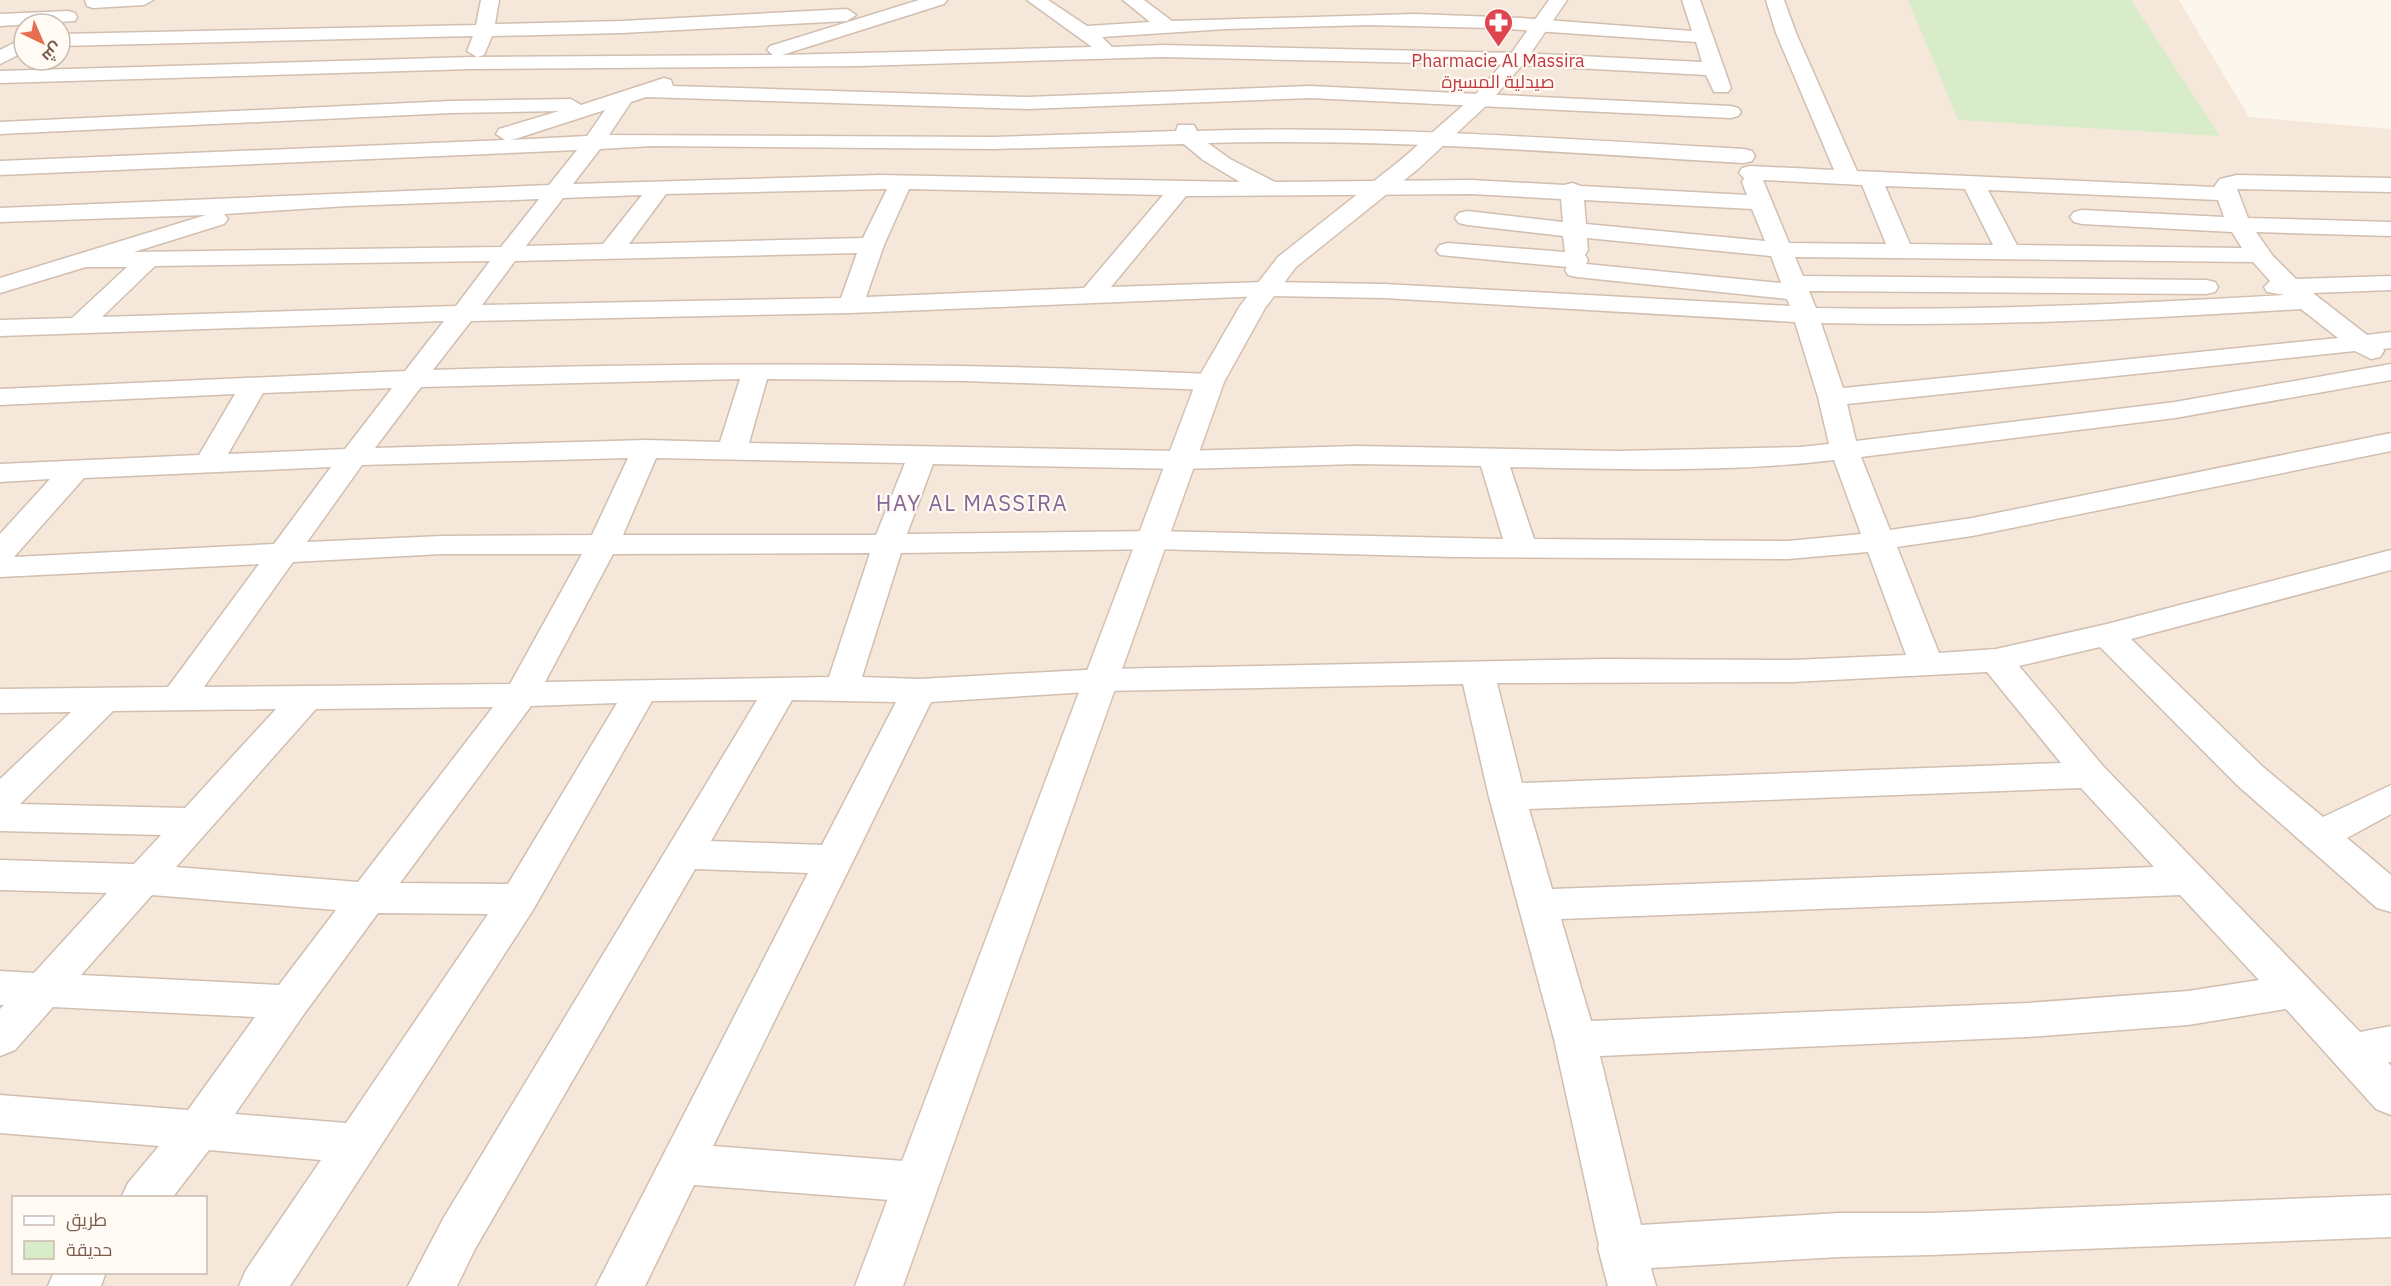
<svg xmlns="http://www.w3.org/2000/svg" width="2391" height="1286" font-family="'IBM Plex Sans',Cairo,sans-serif">
<style>
.residential{fill:#f5e8da;fill-rule:evenodd}
.green{fill:#d8ecc9}
.lines{fill:none;stroke-linecap:round;stroke-linejoin:round}
.street-casing{stroke:#d1beb0;stroke-width:3}
.secondary-casing{stroke:#d6c0b0;stroke-width:3}
.street{fill:#fff;fill-rule:evenodd}
.secondary{fill:#fff;fill-rule:evenodd}
.labels{text-anchor:middle;dominant-baseline:central;stroke-width:4.5;stroke-linejoin:round;paint-order:stroke}
.far-health-label{font-size:18px;fill:#be3a42;stroke:#fffaf3}
.neighbourhood-label{font-size:22px;letter-spacing:1.5px;fill:#846695;stroke:#fffaf3}
</style>
<rect width="100%" height="100%" fill="#fdf6ec"/>
<path class="residential" d="M0,0h2179l70,117 142,12v1157h-2391zM24,24h36v36h-36zM14,1198h192v74h-192z"/>
<polygon class="green" points="1908,0 2131,0 2220,136 1958,120"/>
<g class="lines">
<defs>
<g id="street">
<polygon points="85,0 153,0 144,5 93,8 87,6"/>
<polygon points="481,0 499,0 495,24 622,21 847,9 856,15 847,21 622,33 492,36 484,55 477,57 467,51 473,36 60,46 60,34 476,25"/>
<path d="M919,0h28l-3,4 -162,51 310,-8 -65,-47h21l39,26 63,-4 -27,-22h21l28,21 243,-7 107,4 170,13 -10,-31h18l31,88 -3,4h-14l-8,-17 -189,-10 -355,-8 -303,9 -388,3 -471,14v-12l471,-14 302,-2 -6,-5 3,-4zM1368,25l124,3 204,14 6,20 -185,-9 -355,-8 -50,2 -10,-10 124,-8z"/>
<path d="M1766,0h18l12,33 61,138 357,16 6,-8 17,-4 154,3v14l-154,-3 11,29 143,4v14l-135,-4 17,24 23,23 95,-3v14l-78,3 54,42 24,-3v16l-8,1 1,2 -4,6 -9,2 -16,-8 -508,53 9,37 319,-39 216,-38v16l-216,38 -314,39 29,73 82,-12 419,-85v18l-419,85 -75,11 42,106 57,-4 111,-25 284,-74v20l-260,69 132,128 60,50 68,-32v29l-44,24 44,37v37l-14,-4 -140,-123 -137,-138 -81,19 84,100 257,266 31,-6v36h-3l3,4v49l-15,-6 -90,-100 -98,16 -161,12 -427,19 41,169 198,-12h92l460,-18v42l-460,18 -92,2 -188,11 5,18h-48l-10,-38 1,-3 -45,-206 -65,-242 -26,-113 -360,7 -172,11 -218,444 203,16 16,6 7,14 -7,14 -16,6 -222,-17 -49,101h-49l212,-413 -113,-4 -220,380 -18,37h-49l35,-67 314,-519 -105,1 -119,209 -243,376h-51l7,-16 75,-110 -112,-10 -37,48h-51l7,-15 31,-37 -159,-13v-38l188,15 67,-93 -202,-10 -38,43 -15,6v-47l4,-4h-4v-34l34,2 73,-80 -107,-3v-30l134,4 27,-29 -161,-4v-52l71,-67 -71,1v-24l168,-2 91,-123 -259,13v-43l50,-55 -50,3v-18l199,-9 36,-61 -235,11v-16l405,-18 39,-50 -444,15v-16l72,-2 55,-51h-41l-86,26v-15l206,-63 -206,7v-14l549,-23 28,-35 -577,25v-14l505,-21 -9,-6 3,-5 60,-18 -108,2 -451,21v-12l451,-21 120,-2 10,6 83,-27 7,2 2,6 355,11 282,-11 421,20 7,2 3,4 -3,4 -7,2 -421,-20 -282,11 -382,-12 -15,5 -22,33 384,2 183,-6 2,-6h16l3,6c182,-6 365,8 547,18l8,2 3,5 -3,5 -8,2c-178,-10 -357,-25 -536,-20l22,16 45,23 196,-2 93,5 8,-2 9,3 166,9 -5,-13 2,-4 -5,-5 3,-5 8,-2 84,4 -58,-137zM605,110l-18,26 -77,4 5,-1zM1184,144l19,16 37,22 -360,-7 -307,9 27,-35 52,-3 341,3zM1763,180l99,5 24,59 -97,-1zM1885,186l80,3 28,56 -83,-1zM887,189l-24,49 -234,6 37,-50zM909,189l254,6 -79,93 -218,9 18,-52zM1988,190l230,10 6,17 -142,-7 -8,2 -4,5 4,5 8,2 150,8 10,16 -225,-3zM1471,194l90,5 2,23 -96,-11 -8,2 -4,5 4,5 8,2 96,11 2,16 -117,-9 -8,2 -4,5 4,5 127,12 -2,3 3,5 9,2 210,22 3,7 -406,-22 -120,-2 -153,5 75,-91zM642,195l-39,49 -77,2 37,-48zM539,199l-38,48 -367,5 90,-28 4,-5 -4,-5 123,-8zM1584,200l168,9 13,32 -179,-17zM1587,238l184,18 10,27 -195,-19 2,-4 -3,-5 3,-5zM857,253l-16,45 -359,7 33,-44zM1795,257l458,5 17,19 -6,6 3,5 18,3c-157,9 -313,16 -469,13l-7,-17 397,3 9,-2 3,-5 -3,-5 -9,-2 -403,-4zM490,261l-34,45 -354,11 53,-51zM1264,296l120,2 411,24 23,75 11,47 -29,3 -182,4 -261,-5 -177,5 -431,-8 18,-64 200,2 243,9 10,-2 4,-6 -4,-6 -10,-2c-259,-12 -518,-12 -777,-4l38,-49 380,-8zM2301,309l37,29 -495,50 -22,-65c161,4 320,-4 480,-14zM740,379l-20,63 -74,-2 -271,8 46,-61zM392,388l-47,61 -117,5 35,-61zM628,458l-36,77 -150,1 -135,6 55,-77zM656,458l249,5 -29,72h-253zM1834,460l27,74 -73,7 -254,-2 -24,-72c106,2 219,6 324,-7zM933,464l247,5 177,-5 124,2 22,73 -349,-8 -247,3zM331,467l-57,77 -260,13 70,-79zM1154,549l300,8 334,2 80,-7 38,103 -113,5 -188,-1 -502,10 -184,10 -57,-2 39,-124zM870,553l-41,124 -284,5 68,-128zM442,554h140l-72,130 -306,3 89,-125zM1987,672l74,91 -539,20 -25,-100 296,-1zM792,700l104,2 -74,143 -111,-4zM617,703l-109,181 -108,-1 131,-177zM493,707l-135,175 -182,-15 140,-158zM276,709l-91,99 -165,-4 93,-93zM2081,788l73,79 -602,22 -23,-80zM152,895l184,15 -57,75 -198,-10zM2180,895l79,85 -71,11 -161,12 -436,18 -30,-102zM378,913l110,1 -142,209 -111,-9 69,-100z"/>
<polygon points="68,11 75,13 77,17 75,21 0,26 0,14"/>
<polygon points="24,38 24,52 0,64 0,50"/>
<polygon points="54,1272 106,1272 101,1286 48,1286"/>
</g>
<polygon id="secondary" points="1549,0 1567,0 1524,63 1488,104 1418,169 1296,267 1265,308 1224,382 903,1286 855,1286 1196,382 1240,306 1278,257 1402,159 1474,96 1510,55"/>
</defs>
<use href="#street" class="street-casing"/>
<use href="#secondary" class="secondary-casing"/>
<use href="#street" class="street"/>
<use href="#secondary" class="secondary"/>
</g>
<defs>
<symbol id="pharmacy-pin" viewBox="-11 -11 22 30"><path d="M0 17L-7.5 6A9.5 9.5 0 1 1 7.5 6Z" fill="#e0444e" stroke="#fffaf3"/><path d="M-2-6h4v4h4v4h-4v4h-4v-4h-4v-4h4Z" fill="#fff"/></symbol>
</defs>
<g fill-rule="evenodd">
<use href="#pharmacy-pin" x="1482" y="6" width="33" height="45"/>
</g>
<g class="labels">
<g class="far-health-label">
<text x="1498" y="60">Pharmacie Al Massira<tspan x="1498" dy="21">صيدلية المسيرة</tspan></text>
</g>
<g class="neighbourhood-label">
<text x="972" y="502">HAY AL MASSIRA</text>
</g>
</g>
<rect x="12" y="1196" width="195" height="78" fill="#fffaf3" stroke="#cabbb1" stroke-width="1.5"/>
<rect x="24" y="1216" width="30" height="9" fill="#ffffff" stroke="#cabbb1" stroke-width="1.5"/>
<text x="66" y="1226" font-size="18" fill="#7a5c4d">طريق</text>
<rect x="24" y="1241" width="30" height="18" fill="#d8ecc9" stroke="#cabbb1" stroke-width="1.5"/>
<text x="66" y="1256" font-size="18" fill="#7a5c4d">حديقة</text>
<g transform="translate(42 42) rotate(136)"><circle r="28" fill="#fffaf3" stroke="#cabbb1" stroke-width="1.5"/>
<path d="M0-4.5L10 22L0 15L-10 22Z" fill="#e76f51"/>
<text y="-9" font-size="16" font-weight="bold" text-anchor="middle" fill="#7a5c4d">ش</text>
</g>
</svg>
